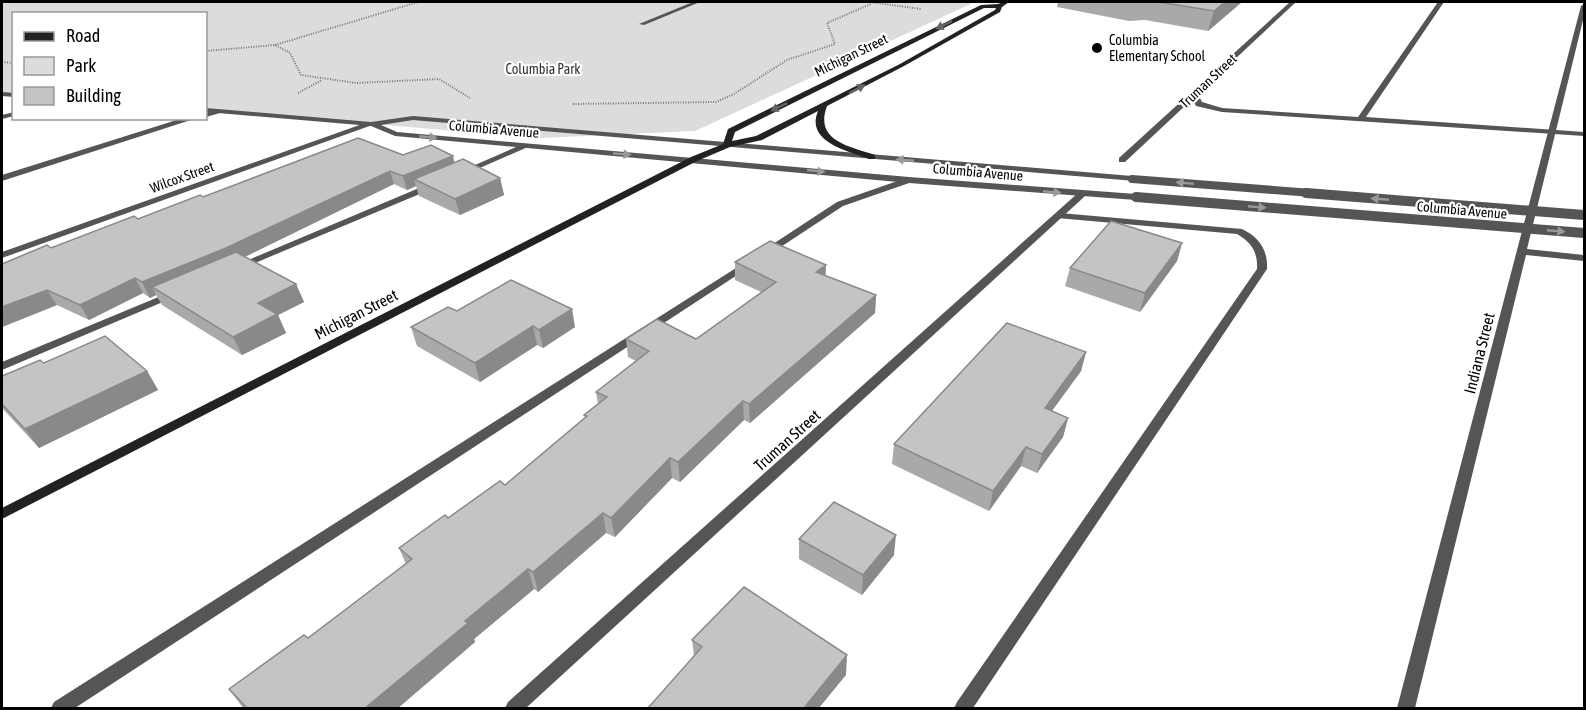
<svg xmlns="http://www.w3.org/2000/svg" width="1586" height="710" font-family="'Asap Condensed',sans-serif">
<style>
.green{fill:#dcdcdc}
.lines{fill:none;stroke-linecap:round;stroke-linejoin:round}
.path{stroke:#777;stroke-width:2;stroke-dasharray:1 1.5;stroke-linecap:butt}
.service{fill:#555;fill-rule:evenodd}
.minor{fill:#555;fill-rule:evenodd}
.tertiary{fill:#555;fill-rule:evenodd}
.secondary{fill:#222;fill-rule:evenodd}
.tertiary-bridge-far1{stroke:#555;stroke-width:8}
.tertiary-bridge{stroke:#555;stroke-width:10}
.wall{fill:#a9a9a9}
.shaded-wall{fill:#898989}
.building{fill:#c4c4c4;stroke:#898989;stroke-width:1.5}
.oneway{fill:#646464}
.oneway2{fill:#999}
.poi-dot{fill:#000;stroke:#fff;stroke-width:2}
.labels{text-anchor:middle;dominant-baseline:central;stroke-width:4.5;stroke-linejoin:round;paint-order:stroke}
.far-poi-label{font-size:14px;fill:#000;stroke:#fff;text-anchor:start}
.far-street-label{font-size:14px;fill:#000;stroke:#fff}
.far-park-label{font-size:14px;fill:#333;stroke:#fff}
.street-label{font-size:16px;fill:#000;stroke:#fff}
</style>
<rect width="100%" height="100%" fill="#fff"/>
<polygon class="green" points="2,2 975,2 695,131 541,138 206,110 206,14 14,14 13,95 2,94"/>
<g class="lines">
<g class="path">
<polyline points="870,2 921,9"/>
<polyline points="275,45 418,2"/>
<polyline points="206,51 275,45 290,53 301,75 356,83 439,79 470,98"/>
<polyline points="2,62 14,63"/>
<polyline points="298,93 322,80"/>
<polyline points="573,104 716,102 734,94 787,60 835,44 827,23 871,4"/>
</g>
<g class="service">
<polygon points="693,2 700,2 644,25 639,24"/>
<polygon points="1438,2 1444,2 1366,117 1584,132 1584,136 1222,112 1196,106 1190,94 1197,92 1202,102 1222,108 1358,117"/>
<polygon points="217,109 221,111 220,113 206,117 206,113"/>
<polygon points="183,118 197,118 2,181 2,175"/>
<polygon points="523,144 530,146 466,174 463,175 459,172"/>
<polygon points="909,177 913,180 912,182 843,206 770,254 766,255 761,252 837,202"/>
<polygon points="431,183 434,184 434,188 243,268 235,268 234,266"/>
<path d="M1060,213l182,16c17,8 26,21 25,40l-294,439h-19l3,-6 300,-433c1,-17 -6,-27 -20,-35l-180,-16v-4z"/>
<polygon points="747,261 752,264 751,266 75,708 51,708 54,702"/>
<polygon points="173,291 177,292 178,294 177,296 2,370 2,362"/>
</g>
<g class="minor">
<polygon points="1290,2 1296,2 1125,162 1119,162 1119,158"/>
<polygon points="1584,4 1584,16 1527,249 1584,255 1584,261 1526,255 1415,708 1397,708 1581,6"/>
<polygon points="14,112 14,116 2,119 2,115"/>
<polygon points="368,122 375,124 2,258 2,252"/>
<polygon points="1081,192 1086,195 1084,197 526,708 505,708 508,702 1078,193"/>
</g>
<g class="tertiary">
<polygon points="2,92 14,93 14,97 2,96"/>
<polygon points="206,108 371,122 413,116 1132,176 1136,179 1135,181 413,120 381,125 397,132 909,177 1136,194 1141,197 1136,200 909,183 395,136 371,126 206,112"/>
</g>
<path class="secondary" d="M1003,2h6l-7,5 -2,5 -96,54 -77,40c-13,35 22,40 48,49v4h-6c-21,-8 -64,-17 -51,-48l-56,29 -32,7 -33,14 -695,358v-11l689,-351 32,-13 5,-15 253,-124 17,-1zM984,8h12l-1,2 -95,54 -144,72 -24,5 3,-9z"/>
<polyline class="tertiary-bridge-far1" points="1132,179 1325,194"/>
<g class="tertiary-bridge">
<polyline points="1306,193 1584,215"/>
<polyline points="1136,197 1584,233"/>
</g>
</g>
<g class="wall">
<polygon points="1058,2 1242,2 1208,31 1145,20 1129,21 1057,7"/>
<polygon points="403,155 454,163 500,178 504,195 460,215 419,196 416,186 407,190 394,184 245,257 296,284 304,302 278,315 286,333 242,355 162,305 156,295 150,298 143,293 89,320 57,305 2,327 2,264 203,197"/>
<polygon points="1182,243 1177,261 1140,312 1065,286 1070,268"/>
<polygon points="735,262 826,265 825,276 876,295 875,313 750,423 744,420 680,482 672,478 615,537 606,533 538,592 534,589 474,639 475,642 398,708 243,708 229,689 308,638 406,564 399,548 505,485 585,418 584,415 598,404 596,392 636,361 628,357 626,339 696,339 761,292 735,280"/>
<polygon points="457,311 575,327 543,348 537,345 480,382 417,346 411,327"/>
<polygon points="1086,352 1081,371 1052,411 1068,418 1063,437 1037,473 1021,466 989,511 892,464 894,444"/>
<polygon points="147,371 158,390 39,448 2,408 2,376"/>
<polygon points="799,539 894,555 862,595 799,559"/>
<polygon points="692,640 846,675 694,656"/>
</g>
<g class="shaded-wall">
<polygon points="1225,2 1242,2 1208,31 1214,11"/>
<polygon points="453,156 456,170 414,179 416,186 407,190 403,176"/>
<polygon points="390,171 394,184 232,263 152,287 156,295 150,298 142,282"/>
<polygon points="500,178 504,195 460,215 455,199"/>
<polygon points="1182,243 1177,261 1140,312 1145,293"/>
<polygon points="826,265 825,282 816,272"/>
<polygon points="135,278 143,293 89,320 80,305"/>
<polygon points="296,284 304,302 278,315 286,333 242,355 233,337 258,303"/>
<polygon points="47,290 57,305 2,327 2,307"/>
<polygon points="876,295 875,313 750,423 749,404"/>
<polygon points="572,309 575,327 543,348 539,330"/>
<polygon points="533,326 537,345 480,382 475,363"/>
<polygon points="1086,352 1081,371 1040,427 1045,408"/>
<polygon points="147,371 158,390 39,448 25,429"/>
<polygon points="743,401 744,420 680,482 678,462"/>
<polygon points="1068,418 1063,437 1037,473 1042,454"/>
<polygon points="1026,447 1021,466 989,511 993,491"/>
<polygon points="670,458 672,478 615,537 611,518"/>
<polygon points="603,513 606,533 538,592 533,572"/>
<polygon points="896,535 894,555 862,595 863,575"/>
<polygon points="528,569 534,589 474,639 475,642 398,708 365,708 465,621"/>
<polygon points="847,655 846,675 819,708 804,708"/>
</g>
<g class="building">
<polygon points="1159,2 1225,2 1214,11"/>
<polygon points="358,138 403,155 431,145 453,156 403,176 390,171 226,248 142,282 135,278 80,305 47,290 2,307 2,264 47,245 51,248 134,216 138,219 200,195 203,197"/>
<polygon points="463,159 500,178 455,199 414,179"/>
<polygon points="1111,221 1182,243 1145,293 1070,268"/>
<polygon points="770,241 826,265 816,272 876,295 749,404 743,401 678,462 670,458 611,518 603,513 533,572 528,569 465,621 468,623 365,708 247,708 229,689 304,635 308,638 412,559 399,548 445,515 448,518 500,481 505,485 587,416 584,415 607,397 596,392 649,351 626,339 657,319 696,339 776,282 735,262"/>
<polygon points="236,252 296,284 258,303 277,314 233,337 152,287"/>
<polygon points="511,280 572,309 539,330 533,326 475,363 411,327 448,307 457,311"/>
<polygon points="1007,323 1086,352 1045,408 1068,418 1042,454 1026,447 993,491 894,444"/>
<polygon points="105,336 147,371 25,429 2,404 2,376 40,360 44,363"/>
<polygon points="834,502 896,535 863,575 799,539"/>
<polygon points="744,587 847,655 804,708 648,708 702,647 692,640"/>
</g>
<defs><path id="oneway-solid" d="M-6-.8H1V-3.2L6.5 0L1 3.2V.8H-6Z" transform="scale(1.5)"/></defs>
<g class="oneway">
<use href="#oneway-solid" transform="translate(944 25) rotate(154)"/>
<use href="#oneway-solid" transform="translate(857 89) rotate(-27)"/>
<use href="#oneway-solid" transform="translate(779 107) rotate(154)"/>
</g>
<g class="oneway2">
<use href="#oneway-solid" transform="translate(428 137) rotate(5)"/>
<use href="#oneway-solid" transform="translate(622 154) rotate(4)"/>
<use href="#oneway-solid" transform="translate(905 160) rotate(-175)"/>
<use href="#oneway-solid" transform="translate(816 171) rotate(6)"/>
<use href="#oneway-solid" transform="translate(1185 183) rotate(-175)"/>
<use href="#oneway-solid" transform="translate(1052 192) rotate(5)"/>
<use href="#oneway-solid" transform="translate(1380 199) rotate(-175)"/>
<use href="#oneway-solid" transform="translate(1257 207) rotate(5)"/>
<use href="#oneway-solid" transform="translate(1556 231) rotate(5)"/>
</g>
<circle class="poi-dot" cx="1097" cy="48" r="6"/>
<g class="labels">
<g class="far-poi-label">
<text x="1109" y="40">Columbia<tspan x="1109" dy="16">Elementary School</tspan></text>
</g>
<g class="far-street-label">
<text transform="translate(851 55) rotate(-26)">Michigan Street</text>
<text transform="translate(1208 81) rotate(-43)">Truman Street</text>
<text transform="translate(494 129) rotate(5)">Columbia Avenue</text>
<text transform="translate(978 172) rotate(5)">Columbia Avenue</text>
<text transform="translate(182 177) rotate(-20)">Wilcox Street</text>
<text transform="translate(1462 210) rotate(5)">Columbia Avenue</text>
</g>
<g class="far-park-label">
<text x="543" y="69">Columbia Park</text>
</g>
<g class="street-label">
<text transform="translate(356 314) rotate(-27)">Michigan Street</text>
<text transform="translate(1479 353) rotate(-76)">Indiana Street</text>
<text transform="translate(787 440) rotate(-42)">Truman Street</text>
</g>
</g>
<rect width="1586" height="710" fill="none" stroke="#000000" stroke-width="6"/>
<rect x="12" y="12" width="195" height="108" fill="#ffffff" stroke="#999999" stroke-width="1.5"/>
<rect x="24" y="32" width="30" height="9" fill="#222222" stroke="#999999" stroke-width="1.5"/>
<text x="66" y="42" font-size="18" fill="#000000">Road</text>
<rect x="24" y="57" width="30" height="18" fill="#dcdcdc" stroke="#999999" stroke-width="1.5"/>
<text x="66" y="72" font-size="18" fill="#000000">Park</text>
<rect x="24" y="87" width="30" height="18" fill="#c4c4c4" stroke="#999999" stroke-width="1.5"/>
<text x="66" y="102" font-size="18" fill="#000000">Building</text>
</svg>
